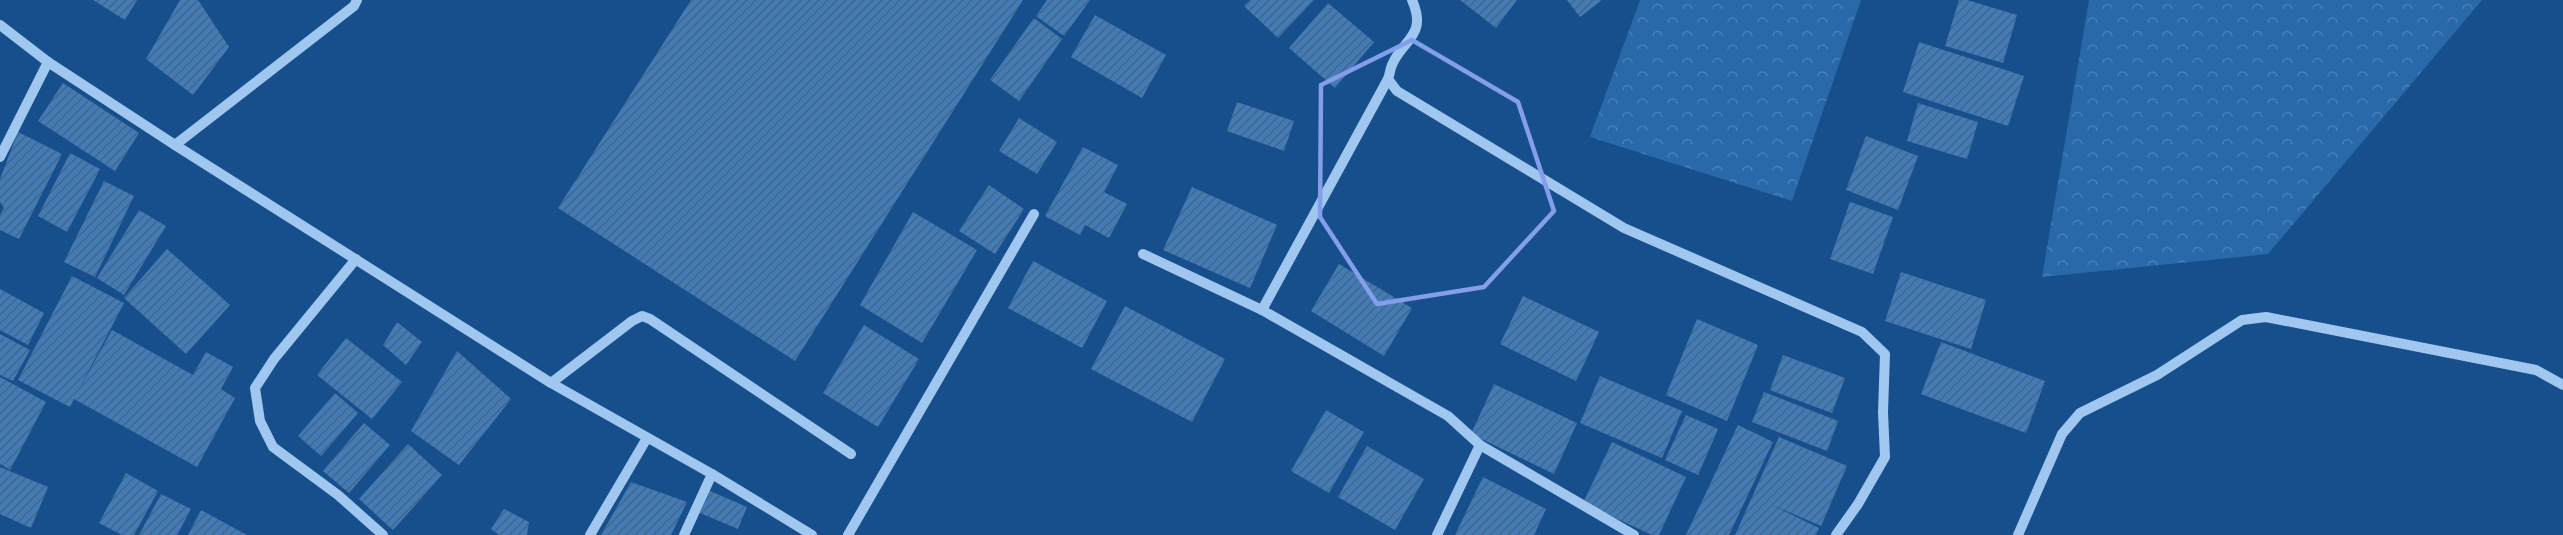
<svg xmlns="http://www.w3.org/2000/svg" width="2563" height="535" font-family="'Open Sans',sans-serif">
<style>
.forest{fill:url(#forest-crowns)}
.building{fill:url(#building-hatch)}
.lines{fill:none;stroke-linecap:round;stroke-linejoin:round}
.minor{stroke:#9fc7ef;stroke-width:10}
.marked{fill:none;stroke:#839eea;stroke-width:4.5;stroke-linejoin:round}
</style>
<defs>
<pattern id="forest-crowns" width="20" height="18" patternUnits="userSpaceOnUse" patternTransform="scale(1.5)"><rect width="20" height="18" fill="#2969aa"/><path d="M2 6a3 3 0 1 1 6 0M12 15a3 3 0 1 1 6 0" fill="none" stroke="#4980b7"/></pattern>
<pattern id="building-hatch" width="6" height="6" patternUnits="userSpaceOnUse" patternTransform="scale(1.5)"><rect width="6" height="6" fill="#437bb6"/><path d="M-1 1l2-2M0 6l6-6M5 7l2-2" fill="none" stroke="#476686"/></pattern>
</defs>
<rect width="100%" height="100%" fill="#164f8b"/>
<g class="forest">
<polygon points="1640,0 1861,0 1792,201 1590,137"/>
<polygon points="2089,0 2482,0 2268,254 2042,277"/>
</g>
<g class="building">
<polygon points="93,0 137,0 125,20"/>
<polygon points="180,0 198,0 229,47 193,95 146,59"/>
<polygon points="691,0 1023,0 795,361 558,208"/>
<polygon points="1047,0 1090,0 1064,36 1036,16"/>
<polygon points="1250,0 1314,0 1278,38 1244,6"/>
<polygon points="1460,0 1517,0 1496,28"/>
<polygon points="1567,0 1602,0 1580,17"/>
<polygon points="1959,0 1967,0 2017,15 2003,63 1945,46"/>
<polygon points="1328,3 1374,42 1335,88 1289,48"/>
<polygon points="1095,15 1166,55 1142,98 1071,57"/>
<polygon points="1034,18 1062,39 1019,101 990,80"/>
<polygon points="1919,42 2024,76 2008,126 1903,92"/>
<polygon points="63,83 139,133 115,171 38,121"/>
<polygon points="1237,102 1294,121 1284,151 1227,131"/>
<polygon points="1918,103 1978,122 1967,159 1907,141"/>
<polygon points="1019,118 1057,142 1037,174 999,151"/>
<polygon points="18,132 62,154 19,239 0,230 0,215 4,208 0,202 0,179"/>
<polygon points="1866,136 1918,156 1898,210 1846,190"/>
<polygon points="1083,147 1118,165 1104,192 1127,204 1109,238 1085,225 1080,235 1045,216"/>
<polygon points="70,153 100,169 67,232 38,216"/>
<polygon points="104,181 134,196 95,277 64,262"/>
<polygon points="989,185 1024,209 995,254 959,231"/>
<polygon points="1192,187 1277,225 1250,288 1163,250"/>
<polygon points="1850,202 1893,217 1873,274 1830,259"/>
<polygon points="139,210 166,226 124,295 97,278"/>
<polygon points="913,212 977,250 922,343 860,305"/>
<polygon points="167,249 230,305 186,354 124,298"/>
<polygon points="1033,261 1107,301 1082,348 1008,308"/>
<polygon points="1339,264 1412,308 1384,356 1311,311"/>
<polygon points="1901,272 1986,300 1971,349 1885,321"/>
<polygon points="72,276 124,303 76,395 112,330 193,375 206,352 233,367 221,389 235,398 197,467 74,399 70,407 18,380"/>
<polygon points="0,289 44,313 28,345 0,330"/>
<polygon points="1523,296 1599,332 1576,381 1500,344"/>
<polygon points="1125,306 1225,359 1192,422 1091,369"/>
<polygon points="1697,319 1758,345 1727,421 1666,395"/>
<polygon points="397,322 422,342 406,365 383,345"/>
<polygon points="864,325 919,359 878,427 823,393"/>
<polygon points="0,334 30,350 13,381 0,375"/>
<polygon points="346,338 402,382 372,419 317,375"/>
<polygon points="1941,342 2045,381 2026,433 1921,394"/>
<polygon points="457,351 511,399 459,465 411,431"/>
<polygon points="1783,355 1845,378 1832,413 1770,390"/>
<polygon points="1600,376 1682,411 1662,458 1580,423"/>
<polygon points="0,377 46,402 10,470 0,464"/>
<polygon points="1494,384 1577,423 1554,474 1471,434"/>
<polygon points="1764,392 1838,421 1827,451 1752,422"/>
<polygon points="335,393 358,413 321,456 298,436"/>
<polygon points="1326,410 1364,432 1329,493 1291,471"/>
<polygon points="1686,415 1718,429 1698,475 1665,460"/>
<polygon points="364,423 390,445 349,493 323,471"/>
<polygon points="1738,425 1773,442 1729,535 1686,535"/>
<polygon points="1779,437 1847,466 1821,526 1770,504 1819,528 1816,535 1735,535"/>
<polygon points="1612,442 1686,477 1659,535 1652,535 1583,503"/>
<polygon points="408,444 442,475 393,530 359,499"/>
<polygon points="1367,446 1424,479 1395,530 1338,497"/>
<polygon points="0,467 48,487 31,528 0,514"/>
<polygon points="126,473 158,491 134,535 122,535 99,523"/>
<polygon points="1483,477 1546,509 1534,535 1455,535"/>
<polygon points="631,482 687,502 671,535 601,535"/>
<polygon points="710,491 747,507 738,529 700,513"/>
<polygon points="161,494 191,509 177,535 139,535"/>
<polygon points="504,509 529,522 527,535 499,535 491,529"/>
<polygon points="201,510 247,535 188,535"/>
</g>
<g class="lines">
<g class="minor">
<path d="M1412,0c16,36 -10,40 -20,65 -2,4 -2,9 -4,14l9,12 227,137 238,104 23,22 -2,58 2,45 -27,47 -22,31"/>
<polyline points="0,25 48,62 175,145 551,383 712,474 812,535"/>
<polyline points="175,145 354,6 357,0"/>
<polyline points="0,157 48,62"/>
<polyline points="1143,254 1262,310 1448,416 1480,445 1437,535"/>
<polyline points="356,259 274,359 255,388 260,421 273,447 338,495 383,535"/>
<polyline points="1262,310 1388,79"/>
<polyline points="551,383 632,321 642,316 650,319 851,454"/>
<polyline points="1480,445 1634,535"/>
<polyline points="590,535 647,438"/>
<polyline points="684,535 712,474"/>
<polyline points="848,535 1034,214"/>
<polyline points="2018,535 2062,434 2080,413 2157,375 2242,320 2266,317 2536,370 2563,385"/>
</g>
</g>
<path class="marked" d="M1412,40l106,62 36,109 -70,76 -107,17 -57,-87 1,-132z"/>
</svg>
